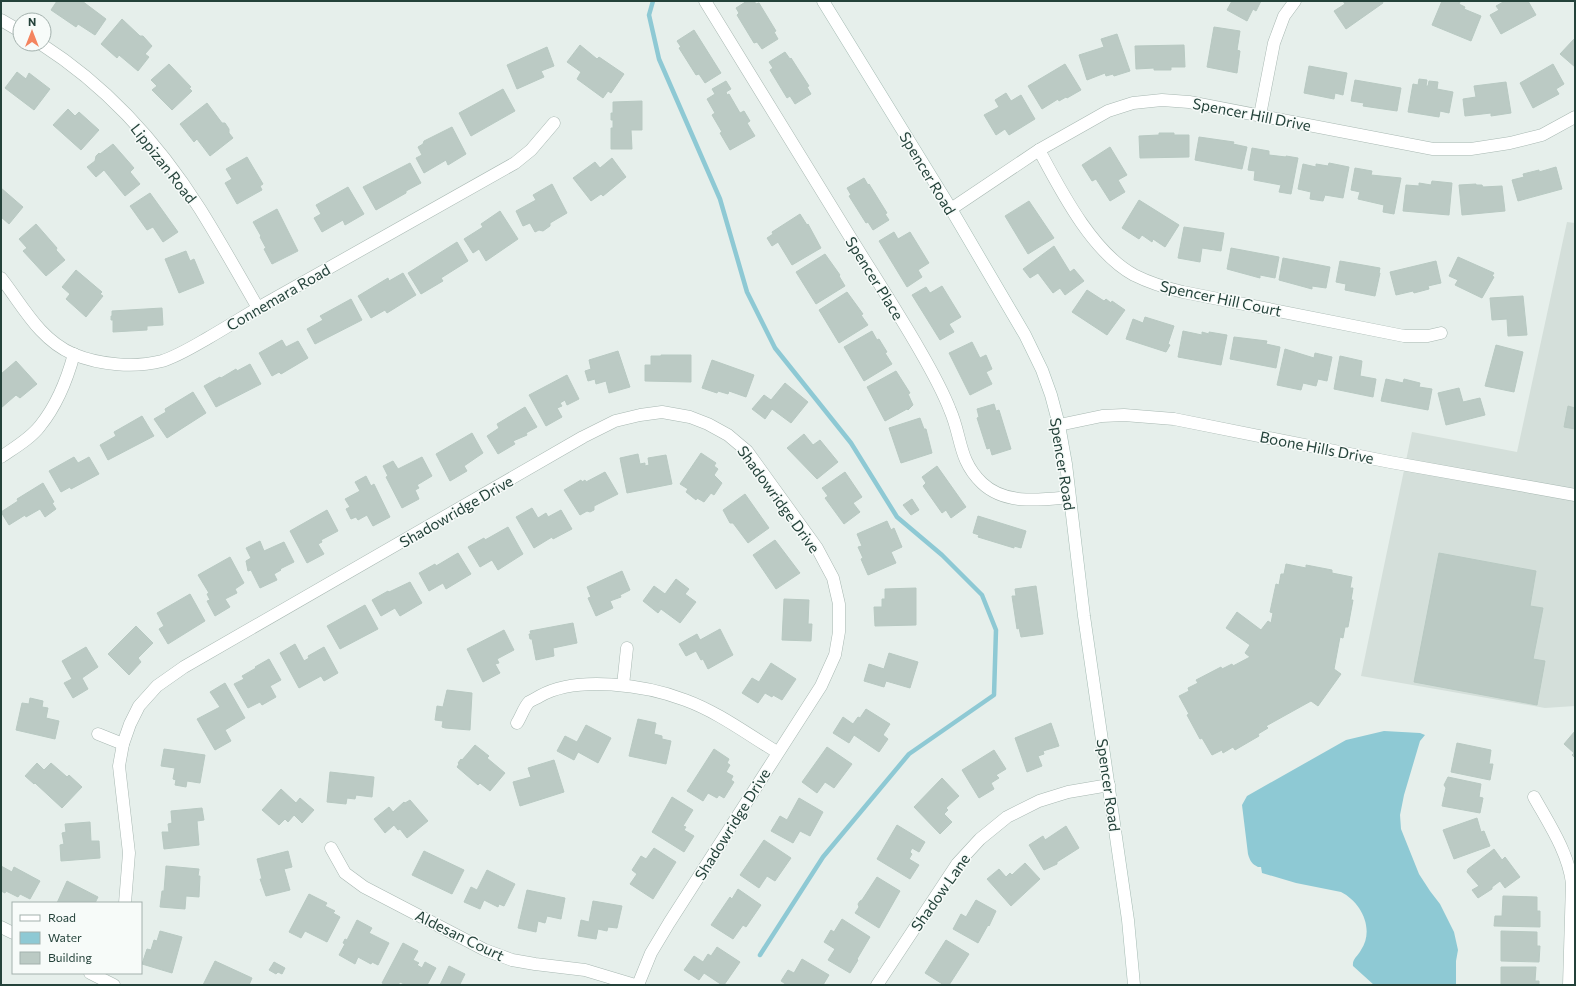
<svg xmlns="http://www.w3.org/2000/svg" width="1576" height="986" font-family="Commissioner,sans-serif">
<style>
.built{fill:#d4dfda}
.water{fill:#8ec9d4}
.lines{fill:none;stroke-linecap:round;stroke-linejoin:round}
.stream{stroke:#8ec9d4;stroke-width:4.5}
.building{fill:#bbcac4;stroke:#b8c9c2}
.minor-casing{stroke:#a8b8b2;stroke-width:13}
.tertiary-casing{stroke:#a8b8b2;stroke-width:13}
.secondary-casing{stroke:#a4bbb3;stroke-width:13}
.minor{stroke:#fff;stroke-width:12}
.tertiary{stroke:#fff;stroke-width:12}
.secondary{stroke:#fff;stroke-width:12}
.labels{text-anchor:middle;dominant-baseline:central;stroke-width:3;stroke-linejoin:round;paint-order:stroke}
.street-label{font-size:15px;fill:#24423a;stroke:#f7fbf9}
</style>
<rect width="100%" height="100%" fill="#e6efeb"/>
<polygon class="built" points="1567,222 1575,223 1575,706 1545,708 1361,676 1412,432 1517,452"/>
<path class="water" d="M1384,731l36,2 5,2 -5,6 -16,54 -4,20 1,14 18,45 11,17 10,13 14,28 4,18 -2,11v24h-82l-21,-19c-1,-7 5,-10 8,-16 14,-21 0,-48 -20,-58l-45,-9 -34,-10 -1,-6h-3c-6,-3 -8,-6 -10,-13l-6,-49 5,-9 99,-56z"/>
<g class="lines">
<polyline class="stream" points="653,1 649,15 659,59 720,199 747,292 775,348 851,443 897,517 942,555 982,595 996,630 994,695 909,754 823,857 760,955"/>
</g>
<g class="building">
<polygon points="57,1 82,1 106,19 95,35 78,24 76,27 51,10"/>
<polygon points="747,1 754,1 756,4 759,3 776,31 774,32 778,39 762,49 757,42 754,43 737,15 739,13 736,8"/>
<polygon points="1232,1 1261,1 1256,11 1253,9 1247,21 1227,10"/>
<polygon points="1343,1 1382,1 1383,3 1346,29 1334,11 1345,4"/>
<polygon points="1442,1 1456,1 1460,2 1459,4 1465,7 1464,9 1481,16 1471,41 1432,25"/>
<polygon points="1505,1 1528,1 1536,15 1501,34 1490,15 1499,10 1496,6"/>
<polygon points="122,19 140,36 143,36 152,46 145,54 149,57 138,71 119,55 117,58 101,44"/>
<polygon points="1214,27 1240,31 1237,50 1240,51 1237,73 1207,67"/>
<polygon points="694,30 721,73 705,83 699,74 696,75 679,48 681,47 677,41"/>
<polygon points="1117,34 1130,71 1114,76 1113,74 1106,76 1105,73 1087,80 1079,55 1104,47 1101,39"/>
<polygon points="1575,38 1575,67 1560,54"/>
<polygon points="580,45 597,59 599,57 624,74 611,93 608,91 603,98 577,79 581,72 567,62"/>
<polygon points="1184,45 1185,67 1171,67 1171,70 1154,70 1154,68 1136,69 1135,46"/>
<polygon points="547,47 554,66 541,71 544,77 517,89 507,65"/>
<polygon points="785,52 790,59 791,58 809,86 807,87 811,94 795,104 790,96 787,98 770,70 773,68 769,62"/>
<polygon points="169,64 191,87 189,88 192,91 172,110 152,90 157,86 151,80"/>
<polygon points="1065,64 1081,90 1067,98 1066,97 1059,101 1058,99 1042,109 1028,86"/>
<polygon points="1553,64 1564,84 1556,89 1559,94 1533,108 1520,83"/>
<polygon points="1309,66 1347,73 1343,95 1335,93 1334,99 1304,93"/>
<polygon points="17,72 26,79 29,73 50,89 34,110 5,88"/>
<polygon points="1419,79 1427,80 1426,86 1428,86 1429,81 1438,82 1437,89 1453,92 1449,113 1440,111 1439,117 1408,112 1413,84 1418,85"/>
<polygon points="1355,80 1401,88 1397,111 1363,106 1364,103 1351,101"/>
<polygon points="726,81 731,89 726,92 727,95 729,94 740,113 744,111 750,121 747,123 755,136 730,150 720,133 722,132 712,115 715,113 707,99 715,94 712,89"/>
<polygon points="1506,82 1511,113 1491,116 1491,113 1465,116 1463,99 1476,97 1474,86"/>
<polygon points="503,89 515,111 471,136 459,113"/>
<polygon points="1006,93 1011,101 1021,95 1035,119 1009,135 1005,129 996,135 984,115 999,107 995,100"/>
<polygon points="642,101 642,130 631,130 632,149 611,149 611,128 613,128 613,120 611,120 611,113 613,113 613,102"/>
<polygon points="207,103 222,123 225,123 229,129 229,133 233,138 210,156 197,139 194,142 180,124"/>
<polygon points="68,109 75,116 79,112 99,130 81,150 53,125"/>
<polygon points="452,127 466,154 448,165 446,160 424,173 416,158 422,155 418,147 423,144 424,141"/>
<polygon points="1159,133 1174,133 1174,135 1189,135 1189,157 1140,158 1139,136 1159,135"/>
<polygon points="1199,137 1234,142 1233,144 1247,147 1242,169 1195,160"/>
<polygon points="113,144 134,168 130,172 140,184 125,196 104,170 96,177 87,167 95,161 96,156 99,153 100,154"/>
<polygon points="1110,147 1127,175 1118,180 1125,192 1110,201 1096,179 1092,181 1082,165"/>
<polygon points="1252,148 1269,151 1269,155 1286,157 1286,156 1298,158 1291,194 1279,192 1281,185 1254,180 1255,171 1248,170"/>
<polygon points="247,157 263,184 260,186 262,190 237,204 225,183 232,179 226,169"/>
<polygon points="612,158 626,177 603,196 601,194 591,201 573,178 595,162 600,168"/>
<polygon points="410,163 421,183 406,191 406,193 376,210 363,187"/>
<polygon points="1329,163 1349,167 1343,198 1325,195 1323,201 1310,199 1311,192 1298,189 1303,164 1316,167 1316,164 1328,166"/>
<polygon points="1556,167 1562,189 1518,201 1512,180 1524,177 1523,174 1539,170 1539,172"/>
<polygon points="1355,168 1372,171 1371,175 1401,178 1394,214 1383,212 1384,205 1358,199 1360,192 1351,190"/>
<polygon points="864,178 868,185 869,184 887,213 885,214 889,220 873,230 868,222 866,223 849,196 851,195 847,188"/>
<polygon points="1432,181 1452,183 1449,215 1403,211 1406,185 1419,186 1419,183 1431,185"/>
<polygon points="552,184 567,213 550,223 550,226 543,231 539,230 535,232 530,223 523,226 516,211 536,200 533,195"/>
<polygon points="1476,184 1476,185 1482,185 1483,187 1502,186 1505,211 1462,215 1459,185"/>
<polygon points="348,187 364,214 345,225 343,220 322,232 314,218 321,214 316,205"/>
<polygon points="1,188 23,207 9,224 1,217"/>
<polygon points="150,193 178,232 163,242 153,227 147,230 130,206"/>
<polygon points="1139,200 1179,225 1165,247 1153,239 1152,242 1142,235 1139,239 1122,228"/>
<polygon points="1029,201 1054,238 1028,254 1005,216"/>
<polygon points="277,209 298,251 272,264 264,249 266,248 260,237 261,236 253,222"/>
<polygon points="500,211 518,239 486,261 479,249 473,253 464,239 483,227 481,224"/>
<polygon points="800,214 807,225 808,224 821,248 792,265 778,242 772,246 767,238 773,234 772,232"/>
<polygon points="36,224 57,248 56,250 65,260 46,276 23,251 27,248 19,239"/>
<polygon points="1184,227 1224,233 1221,251 1202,248 1200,262 1178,258"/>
<polygon points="894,232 898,239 910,232 929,263 918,270 922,277 907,287 879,241"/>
<polygon points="457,242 468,261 441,278 443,281 421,294 408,273"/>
<polygon points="1054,246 1070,272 1074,269 1084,281 1065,295 1060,288 1053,293 1038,273 1030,278 1023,269"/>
<polygon points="1231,248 1279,257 1275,278 1260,275 1260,278 1227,269"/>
<polygon points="186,251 190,261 194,259 204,283 179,293 165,259"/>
<polygon points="825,254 840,275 839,276 845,286 816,304 796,272"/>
<polygon points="1458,257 1494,273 1492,276 1494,277 1482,298 1455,285 1458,280 1449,276"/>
<polygon points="1283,258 1330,267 1326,288 1312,286 1312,289 1279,280"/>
<polygon points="1340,261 1380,268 1379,273 1380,273 1375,296 1345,290 1346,284 1336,282"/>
<polygon points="1436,261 1441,283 1428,286 1429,289 1414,293 1413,291 1396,295 1390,272"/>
<polygon points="76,270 102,292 100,294 103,296 86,317 66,299 70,294 62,287"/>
<polygon points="403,273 416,295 387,313 385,310 371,318 358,296 388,278 389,281"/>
<polygon points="942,286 961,317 949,324 954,332 940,340 912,295 926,287 930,293"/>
<polygon points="1087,290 1104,301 1106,299 1111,303 1112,301 1125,310 1107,335 1072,312"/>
<polygon points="847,292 863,314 861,315 868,325 839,343 819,310"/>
<polygon points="1523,296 1527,335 1508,336 1507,319 1492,320 1490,298"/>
<polygon points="351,299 362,320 315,344 307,329 323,320 320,316"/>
<polygon points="162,308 163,325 147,326 147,330 113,332 113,320 111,320 111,316 112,316 112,311"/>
<polygon points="1145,317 1174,326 1168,344 1170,345 1166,352 1126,339 1133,319 1143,323"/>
<polygon points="872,331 877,340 879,339 887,352 885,353 892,364 864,381 844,347"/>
<polygon points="1183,331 1202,335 1202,332 1209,334 1209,332 1227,335 1221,365 1178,357"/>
<polygon points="1234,337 1267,341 1266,344 1280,347 1276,368 1230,359"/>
<polygon points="282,340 286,347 298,341 308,358 281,374 279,372 272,376 259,353"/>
<polygon points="972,342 980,358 986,355 992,369 986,372 992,384 970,395 949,353"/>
<polygon points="1496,345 1523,352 1514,392 1485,386"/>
<polygon points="1285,349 1314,358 1315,353 1332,357 1327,381 1318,379 1316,386 1303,383 1301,390 1277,385"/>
<polygon points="618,351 630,387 609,393 606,381 596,384 595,379 588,381 585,371 591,369 589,360"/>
<polygon points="661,355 691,355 691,382 645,381 645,365 651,365 651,356 661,356"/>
<polygon points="1340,356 1362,361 1360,376 1376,379 1373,397 1334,389"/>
<polygon points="712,360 754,375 746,397 729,391 728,394 718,391 717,393 702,388"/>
<polygon points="16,361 37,384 20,398 16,395 1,408 1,374"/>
<polygon points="250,364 261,384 216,407 204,386 220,377 221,378 236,369 237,371"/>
<polygon points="896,371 910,393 908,394 913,405 908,410 907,409 885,421 867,387"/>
<polygon points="567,375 579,399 567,405 565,400 560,403 562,406 557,408 562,417 546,426 529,395"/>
<polygon points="1386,379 1403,383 1404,379 1420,383 1419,387 1432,389 1428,410 1381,401"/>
<polygon points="785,383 808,402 791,423 772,409 765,419 752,409 764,395 771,400"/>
<polygon points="1459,388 1463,402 1480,398 1485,415 1446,425 1438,393"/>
<polygon points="193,392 206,413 167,438 154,419 166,412 165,409"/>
<polygon points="994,404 996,411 999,410 1011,449 992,455 990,448 987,449 977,418 979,417 977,409"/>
<polygon points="1568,406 1575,408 1575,429 1564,427"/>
<polygon points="525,407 537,427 526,433 527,435 513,441 515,444 498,454 487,436 499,428 497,424"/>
<polygon points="142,416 154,436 108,460 100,445 116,436 114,432"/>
<polygon points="920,418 924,429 926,429 932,453 901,463 889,428"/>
<polygon points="472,433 483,453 464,466 467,471 450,481 436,454"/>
<polygon points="804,434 813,445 820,440 838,462 817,479 787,448"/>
<polygon points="701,453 716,463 714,466 718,469 714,475 722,483 714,495 711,493 704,502 697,498 696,500 686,492 688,489 680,484"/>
<polygon points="638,454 640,464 645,463 645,466 649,465 648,458 666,455 672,484 627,493 620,458"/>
<polygon points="74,457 78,463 89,457 99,474 71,489 70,487 61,492 49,471"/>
<polygon points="422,457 432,476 417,485 419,488 415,490 419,499 402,508 386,477 388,476 383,466 393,461 398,469"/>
<polygon points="937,466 966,507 951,518 946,510 942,513 923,486 926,483 922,477"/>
<polygon points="605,472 618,494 594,506 594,510 590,512 587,511 580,515 564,490 581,480 582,482 585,480 586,482"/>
<polygon points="845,472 862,497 853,503 860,512 844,524 825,498 828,496 822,488"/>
<polygon points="366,476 371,486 374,484 390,517 373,526 367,515 358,520 356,517 351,519 346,509 350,507 345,499 360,491 355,482"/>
<polygon points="43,483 54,502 52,503 56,509 45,517 40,509 26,517 25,515 9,525 1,512 18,501 17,499"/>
<polygon points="745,494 769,528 748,543 733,523 730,523 723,510"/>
<polygon points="912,499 919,510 911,515 903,505"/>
<polygon points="532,508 538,518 546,513 548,517 561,510 572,529 553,539 552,537 534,548 516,517"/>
<polygon points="327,510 338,531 321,540 322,542 318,544 324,554 307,563 290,531"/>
<polygon points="978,516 1026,531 1021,548 1014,546 1014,548 978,537 979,535 973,533"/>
<polygon points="887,521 891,530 894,528 902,547 891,552 896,563 868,575 861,559 863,558 858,547 862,546 857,534"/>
<polygon points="508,527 523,554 498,570 492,560 480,567 468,547 484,538 485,540"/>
<polygon points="775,540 800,573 776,589 753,555"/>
<polygon points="260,541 264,551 284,542 294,562 280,569 281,570 274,574 277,580 260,588 251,570 248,571 246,561 251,558 246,548"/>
<polygon points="458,553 471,574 446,589 443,583 429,591 419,573 435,564 436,566"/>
<polygon points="1439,553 1536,571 1530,606 1543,608 1533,659 1545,661 1537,705 1414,682"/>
<polygon points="230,557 244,583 235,589 237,593 225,599 230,607 215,616 207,601 210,600 207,594 209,593 198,575"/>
<polygon points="1286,564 1306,568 1306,565 1332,570 1332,573 1352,577 1350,588 1353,588 1351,600 1353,600 1348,627 1345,627 1343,638 1340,637 1334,669 1341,674 1318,706 1311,701 1266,726 1268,728 1258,734 1259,736 1235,750 1233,747 1223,753 1222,750 1212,755 1202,738 1200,739 1187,715 1189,714 1179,696 1189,691 1188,688 1198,683 1196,680 1221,667 1222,669 1232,664 1233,666 1250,657 1245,653 1250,645 1226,628 1237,612 1261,630 1268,621 1271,623 1273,613 1270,612 1276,584 1279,585 1281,574 1284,574"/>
<polygon points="622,571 630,590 620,595 621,597 610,601 613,608 596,616 588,598 591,597 587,587"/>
<polygon points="676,579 689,589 685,594 696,602 680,623 661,609 658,613 643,601 654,586 665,594"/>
<polygon points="410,582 422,603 400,616 395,608 381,616 372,600 388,591 389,592"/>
<polygon points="1036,586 1043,634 1021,637 1019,628 1017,629 1012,596 1016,596 1015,589"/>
<polygon points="916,588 916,625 875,626 874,607 882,607 882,599 885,599 885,589"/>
<polygon points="190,594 205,621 168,644 159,629 164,626 157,613"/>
<polygon points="784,599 809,600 808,624 812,624 811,641 782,640"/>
<polygon points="365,605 378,629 340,649 327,626"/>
<polygon points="573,623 577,643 553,648 554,656 536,660 532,639 530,639 529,634 531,634 530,631"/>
<polygon points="136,626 153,643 138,658 141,662 129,675 108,654"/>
<polygon points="720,629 733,655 708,669 703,659 701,660 696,651 686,656 679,644 697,634 700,640"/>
<polygon points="504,630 514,650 497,659 499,663 495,664 500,673 483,682 467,649"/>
<polygon points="295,644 304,661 309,658 308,656 324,647 338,673 324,681 321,676 299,688 280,653"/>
<polygon points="86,647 98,667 82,678 88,689 73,698 64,683 72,679 62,661"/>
<polygon points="889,653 918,662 910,688 886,681 884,687 864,681 869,664 884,669"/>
<polygon points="269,659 281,680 270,686 276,697 262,705 260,702 248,708 234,684 244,679 242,676 256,668 255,667"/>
<polygon points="771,663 796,679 782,700 773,695 772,697 765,693 758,703 742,693 752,678 759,682"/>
<polygon points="225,683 245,718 225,730 231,741 215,750 197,719 220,707 210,692"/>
<polygon points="447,690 472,693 470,730 445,728 442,727 443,721 435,720 437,706 443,707"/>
<polygon points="30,698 43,701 42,707 48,708 46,718 59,721 55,739 16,730 22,703 29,704"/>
<polygon points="866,709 890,724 883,735 888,739 879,752 854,735 849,743 833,733 843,717 853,724 858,717 860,718"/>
<polygon points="638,719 656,723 654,734 662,736 662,739 671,741 666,764 629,756"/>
<polygon points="1051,723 1059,746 1043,751 1044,754 1038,756 1042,766 1027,772 1015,738"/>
<polygon points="586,725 611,738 598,763 578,752 574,760 557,751 565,736 577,742"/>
<polygon points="1575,731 1575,758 1572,755 1574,753 1564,744"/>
<polygon points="1457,743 1491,750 1489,764 1493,764 1490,780 1451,772"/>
<polygon points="475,745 489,756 487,758 505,773 490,791 480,783 478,785 457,767 459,764 458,763 461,759 462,760"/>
<polygon points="827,747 852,764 834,788 825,782 817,793 802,782"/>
<polygon points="164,749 205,755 200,783 187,781 186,787 175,785 176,780 173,779 175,768 161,766"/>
<polygon points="714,749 729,759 727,763 730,765 726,772 733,776 731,780 734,782 724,798 719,795 717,798 708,793 703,801 687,791"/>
<polygon points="994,750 1006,769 996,775 999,778 991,783 994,789 979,798 962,770"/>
<polygon points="554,760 564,792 520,806 513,782 531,777 528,768"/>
<polygon points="37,763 44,770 51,763 67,777 69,775 82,787 62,808 35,783 34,784 25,776"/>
<polygon points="330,772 374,777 372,797 356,795 355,799 347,798 346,804 327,802"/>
<polygon points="1448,777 1481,784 1479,797 1483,798 1480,813 1442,806 1446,788 1444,785"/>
<polygon points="942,778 959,796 946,808 948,810 944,814 952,822 940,834 914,807"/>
<polygon points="281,789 296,803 300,798 314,810 302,823 294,815 288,822 285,819 279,825 262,810"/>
<polygon points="672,797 693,810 683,826 686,827 684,830 694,836 684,852 652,832"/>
<polygon points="799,798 823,812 810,836 800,831 793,843 771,831 780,816 787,820"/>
<polygon points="410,800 428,821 407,838 400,829 398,830 394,825 385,833 374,819 389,807 393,812 404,802 405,803"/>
<polygon points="202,808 204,820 197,821 199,845 164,849 162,832 169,832 168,824 172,823 171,811"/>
<polygon points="1477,818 1481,832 1484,831 1490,846 1454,859 1443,830"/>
<polygon points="90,822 91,841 99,841 100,858 61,861 60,845 64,844 62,833 66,832 65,824"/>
<polygon points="897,825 925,842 919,852 912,848 910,852 912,854 909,859 919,865 910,879 877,859"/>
<polygon points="1066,826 1079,848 1057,862 1057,864 1044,870 1029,845 1043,836 1045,840"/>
<polygon points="764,840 791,858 775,881 767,876 759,888 740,875"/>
<polygon points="654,848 676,862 653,899 630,884 637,874 632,870 641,856 646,859"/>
<polygon points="1494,849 1502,860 1505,857 1520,877 1505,888 1500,881 1492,887 1492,889 1478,898 1472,890 1479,886 1467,872 1468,869"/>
<polygon points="288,851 292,867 284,869 290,890 266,896 260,879 262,879 257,859"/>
<polygon points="424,851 464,870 452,894 412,875"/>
<polygon points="1025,863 1040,879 1011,906 987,879 999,869 1006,877 1010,873 1012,875"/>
<polygon points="1,866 12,872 14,867 40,881 30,899 20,894 18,897 6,891 5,893 1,891"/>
<polygon points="166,866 199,869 198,876 200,876 199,897 186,896 185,909 160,907 162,891 164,891"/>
<polygon points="487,870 515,884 504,906 499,904 498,907 484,900 480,909 464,902 471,887 477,890"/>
<polygon points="877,877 900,891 879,928 855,913 859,907 858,904 860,901 862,900"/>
<polygon points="67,881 98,897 95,903 57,903"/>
<polygon points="738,889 761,905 746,927 743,925 733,939 711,925 730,897 732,899"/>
<polygon points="527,890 565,898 561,919 547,916 545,923 538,921 536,932 518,928"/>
<polygon points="309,894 327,903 325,906 335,911 333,913 340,917 327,942 305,931 301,938 289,932"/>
<polygon points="1503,896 1537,897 1537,911 1540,911 1540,927 1494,926 1495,916 1502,916"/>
<polygon points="976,900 996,911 989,926 988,925 978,943 953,929 961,914 966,917"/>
<polygon points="593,901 622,906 617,928 608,927 607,931 598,929 596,939 578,936 581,920 589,922"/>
<polygon points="842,919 870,937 857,959 858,960 850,973 828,960 835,949 824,942 831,930 834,932"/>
<polygon points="357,920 372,928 369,933 389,943 378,965 372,962 371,964 358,957 355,964 339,955 345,944 343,943 345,939 347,940"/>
<polygon points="160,931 182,937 172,973 142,964 147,949 151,950 154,940 157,941"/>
<polygon points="1501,931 1537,932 1537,946 1540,946 1539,962 1501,961"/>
<polygon points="946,940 969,954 949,985 944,985 925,973"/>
<polygon points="403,943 418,951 413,960 419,963 417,965 422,968 425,962 436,968 427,985 406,985 400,982 398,985 386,985 382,983"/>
<polygon points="717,947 740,962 724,985 722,985 704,973 699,980 684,970 694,956 703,962 708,954 711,956"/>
<polygon points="802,959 829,975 823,985 787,985 781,981 788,970 794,973"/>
<polygon points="215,961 252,978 249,985 203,985"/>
<polygon points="274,962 285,968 282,974 278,972 276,974 269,970"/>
<polygon points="449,966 465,974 460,984 463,985 440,985"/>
<polygon points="1501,967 1536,967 1535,981 1539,981 1539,985 1501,985"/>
</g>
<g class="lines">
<defs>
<g id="minor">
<path d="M705,1c47,77 95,154 142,231 24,39 49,77 72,117 11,19 23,40 31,61 12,27 8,50 32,73 23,22 58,17 87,14"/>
<polyline points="1,20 20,31"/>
<path d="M41,44c64,41 118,100 159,165 20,32 39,66 58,99"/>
<polyline points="1260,115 1274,43 1284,16 1295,1"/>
<path d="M1039,150c22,41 53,102 95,125 16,8 32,13 49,17l221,44h24l13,-3"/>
<polyline points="951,209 1039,150 1108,111 1133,103 1162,100 1189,102 1433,149 1471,149 1510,143 1542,135 1575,117"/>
<path d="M1,278c22,28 38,61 72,76 27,11 61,14 89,7 16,-5 32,-15 46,-23 19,-11 38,-23 57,-34 83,-47 167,-94 250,-141l16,-13 23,-27"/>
<path d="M1,457c13,-9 29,-18 39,-31 17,-21 27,-46 34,-72"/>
<polyline points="623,685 627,648"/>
<path d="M517,723c4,-6 7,-16 12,-21 3,-2 8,-4 11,-6 37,-21 106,-11 145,4 33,12 62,34 92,52"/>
<polyline points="98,734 123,744"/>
<path d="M1534,797c15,27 34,55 38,86l-3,102"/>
<polyline points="331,848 345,873 364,887 485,950 512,960 535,964 585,970 635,985"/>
<polyline points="125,903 129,853 119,766 123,744 130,724 139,706 157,686 184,667 583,437 615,421 640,415 662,412 690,417 708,424 728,435 747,451 817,548 833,578 839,604 839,632 835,655 821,686 669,923 651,953 638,985"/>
<polyline points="1,927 13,933"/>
<polyline points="90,973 114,985"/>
<polyline points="877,985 957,864 980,839 1007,817 1039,801 1068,792 1109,785"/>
</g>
<polyline id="tertiary" points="1059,425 1102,416 1124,415 1174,419 1390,462 1575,495"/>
<polyline id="secondary" points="823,1 951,209 1025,335 1042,370 1051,395 1059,425 1066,464 1084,616 1128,920 1134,985"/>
</defs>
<use href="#minor" class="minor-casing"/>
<use href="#tertiary" class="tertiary-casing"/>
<use href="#secondary" class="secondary-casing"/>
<use href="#minor" class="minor"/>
<use href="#tertiary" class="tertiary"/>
<use href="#secondary" class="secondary"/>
</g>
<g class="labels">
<g class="street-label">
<text transform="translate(1252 114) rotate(11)">Spencer Hill Drive</text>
<text transform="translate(164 163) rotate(52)">Lippizan Road</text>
<text transform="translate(928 173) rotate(59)">Spencer Road</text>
<text transform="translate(875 278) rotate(58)">Spencer Place</text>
<text transform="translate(278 297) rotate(-30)">Connemara Road</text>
<text transform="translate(1221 298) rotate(12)">Spencer Hill Court</text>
<text transform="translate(1317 447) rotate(11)">Boone Hills Drive</text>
<text transform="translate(1063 464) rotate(81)">Spencer Road</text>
<text transform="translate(779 499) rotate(54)">Shadowridge Drive</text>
<text transform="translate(456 511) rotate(-30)">Shadowridge Drive</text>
<text transform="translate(1109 785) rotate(82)">Spencer Road</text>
<text transform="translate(732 824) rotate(-58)">Shadowridge Drive</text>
<text transform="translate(940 892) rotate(-55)">Shadow Lane</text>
<text transform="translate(460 935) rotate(26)">Aldesan Court</text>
</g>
</g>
<rect width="1576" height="986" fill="none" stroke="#24423a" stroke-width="4"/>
<rect x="12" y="902" width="130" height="72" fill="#f7fbf9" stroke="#a3b1ad"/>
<rect x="20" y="915" width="20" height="6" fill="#ffffff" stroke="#a3b1ad"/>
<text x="48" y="922" font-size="12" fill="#24423a">Road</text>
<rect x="20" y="932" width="20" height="12" fill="#8ec9d4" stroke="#a3b1ad"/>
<text x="48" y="942" font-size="12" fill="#24423a">Water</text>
<rect x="20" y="952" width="20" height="12" fill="#bbcac4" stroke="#a3b1ad"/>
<text x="48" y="962" font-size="12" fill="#24423a">Building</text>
<g transform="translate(32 32)"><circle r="19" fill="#f7fbf9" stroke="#a3b1ad"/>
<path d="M0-3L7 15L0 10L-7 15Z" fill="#f4845f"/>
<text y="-6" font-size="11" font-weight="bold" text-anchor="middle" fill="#24423a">N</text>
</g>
</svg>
